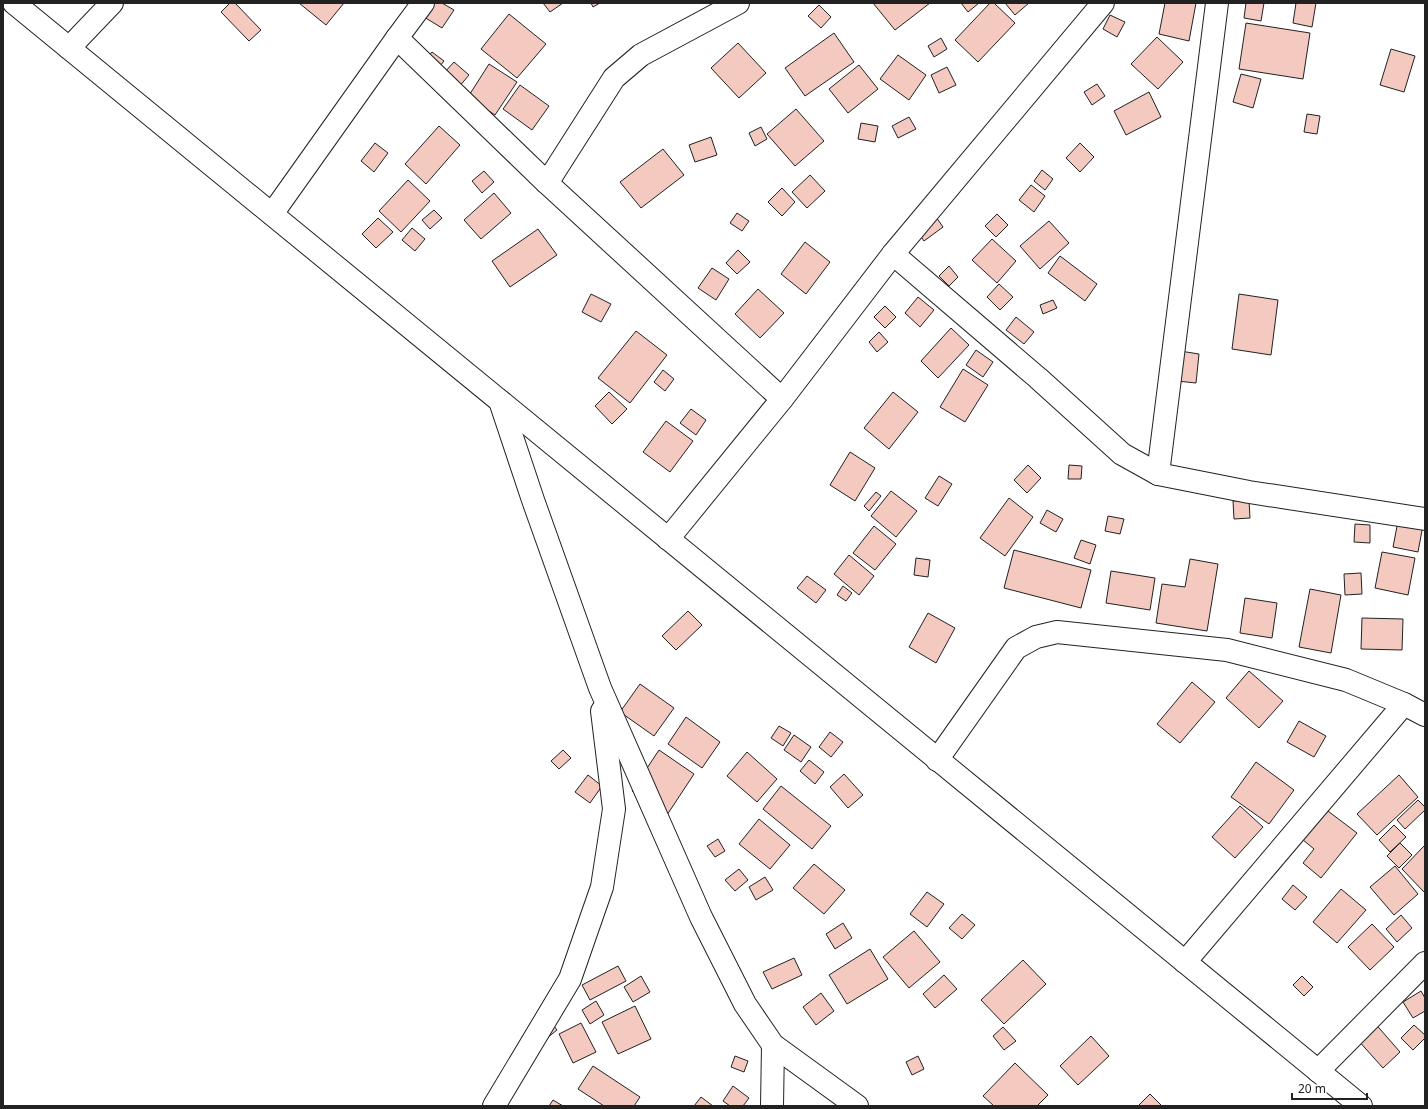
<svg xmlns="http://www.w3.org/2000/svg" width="1428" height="1109" font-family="'Noto Sans',sans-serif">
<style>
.building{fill:#f3c9c0;stroke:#222}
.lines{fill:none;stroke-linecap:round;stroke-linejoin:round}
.minor-casing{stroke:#222;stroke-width:24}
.minor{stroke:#fff;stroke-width:22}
</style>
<rect width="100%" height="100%" fill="#fff"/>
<g class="building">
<polygon points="230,3 235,3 261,30 249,41 221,12"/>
<polygon points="299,3 344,3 326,25"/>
<polygon points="433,3 442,3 454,10 442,28 424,17"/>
<polygon points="543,3 563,3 550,12"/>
<polygon points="591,3 600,3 593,7"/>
<polygon points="873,3 930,3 895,30"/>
<polygon points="961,3 979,3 968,12"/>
<polygon points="990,3 994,3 1015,23 978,62 955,40"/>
<polygon points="1005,3 1029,3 1015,15"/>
<polygon points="1165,3 1196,3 1189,41 1159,34"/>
<polygon points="1246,3 1264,3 1261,21 1244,18"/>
<polygon points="1296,3 1316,3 1312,27 1293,23"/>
<polygon points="819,5 831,17 821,28 808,16"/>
<polygon points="509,14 546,44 517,78 481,49"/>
<polygon points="1110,15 1125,22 1117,37 1103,29"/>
<polygon points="1246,23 1310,33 1303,79 1239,69"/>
<polygon points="834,33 854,62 805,96 785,68"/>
<polygon points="1157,37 1183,62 1158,89 1131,64"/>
<polygon points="941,38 947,49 934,57 928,46"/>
<polygon points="738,43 766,73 739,98 711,68"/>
<polygon points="1391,49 1415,56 1404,92 1380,85"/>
<polygon points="432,52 444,61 435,72 423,62"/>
<polygon points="898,55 926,75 909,100 880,79"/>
<polygon points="454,62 469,75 458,88 443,74"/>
<polygon points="489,64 517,82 495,115 468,97"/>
<polygon points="859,65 878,89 848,113 829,89"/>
<polygon points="947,67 956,85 939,93 931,75"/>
<polygon points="1241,74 1261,79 1253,108 1233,102"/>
<polygon points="1097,84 1105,96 1092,105 1084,92"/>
<polygon points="520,85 549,106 532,130 503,109"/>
<polygon points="1149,92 1161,117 1126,135 1114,111"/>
<polygon points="796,109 824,141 795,166 767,134"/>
<polygon points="1307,114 1320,116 1317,134 1304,132"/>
<polygon points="909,117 916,129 898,138 892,126"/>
<polygon points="861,123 878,126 875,142 858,139"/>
<polygon points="439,126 460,145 426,184 405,164"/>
<polygon points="761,127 767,139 755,146 749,133"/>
<polygon points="711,137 717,155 695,162 689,145"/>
<polygon points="375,143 388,153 374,172 361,161"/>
<polygon points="1080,143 1094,157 1080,172 1066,158"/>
<polygon points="663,149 684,175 641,208 620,182"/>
<polygon points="1042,170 1053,179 1045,190 1034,181"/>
<polygon points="484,171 494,182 482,193 472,181"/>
<polygon points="810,175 825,191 807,208 792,192"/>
<polygon points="408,180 430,201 401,232 379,211"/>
<polygon points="1031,185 1045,196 1034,212 1019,200"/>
<polygon points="782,188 795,202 782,216 768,202"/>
<polygon points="494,193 511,213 481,239 464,220"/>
<polygon points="434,210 442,218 430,229 422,220"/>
<polygon points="737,213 749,221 742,231 730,223"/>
<polygon points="934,214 943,227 924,241 915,228"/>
<polygon points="997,214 1008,225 996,237 985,226"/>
<polygon points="378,218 393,232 376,248 362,234"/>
<polygon points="1049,221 1069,243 1040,269 1020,246"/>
<polygon points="412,228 425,239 415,251 402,240"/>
<polygon points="538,229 557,255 510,287 492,261"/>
<polygon points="992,239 1016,261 997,283 972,260"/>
<polygon points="805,242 830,262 806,294 781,274"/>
<polygon points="738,250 750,262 737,274 726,263"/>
<polygon points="1060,256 1097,284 1085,301 1048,273"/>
<polygon points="949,266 958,277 949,286 939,276"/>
<polygon points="712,268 729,279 716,300 698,288"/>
<polygon points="999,284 1013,297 1000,310 987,297"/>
<polygon points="758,289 784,313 760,338 735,314"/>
<polygon points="591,294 611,304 601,322 582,312"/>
<polygon points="1239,294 1278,300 1271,355 1232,349"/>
<polygon points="918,297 934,310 920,327 905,313"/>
<polygon points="1053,300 1057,308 1043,314 1040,305"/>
<polygon points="885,306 896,317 885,328 874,317"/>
<polygon points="1016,317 1034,332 1024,344 1006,330"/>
<polygon points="951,328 969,345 938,378 921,361"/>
<polygon points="636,331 667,355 630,403 598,378"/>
<polygon points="879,332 888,342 877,352 869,342"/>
<polygon points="976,350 993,362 983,377 966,365"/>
<polygon points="1180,351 1199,354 1196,383 1177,381"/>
<polygon points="963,369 988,385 965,422 940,407"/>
<polygon points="663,370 674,379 665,391 654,382"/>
<polygon points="609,392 627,409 612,424 595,406"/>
<polygon points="893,392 918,412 889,449 864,428"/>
<polygon points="691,409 706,420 696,435 680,423"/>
<polygon points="666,421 693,441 670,472 643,452"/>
<polygon points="850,452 875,468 855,501 830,485"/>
<polygon points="1028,465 1041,478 1027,493 1014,480"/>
<polygon points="1069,465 1082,466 1081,479 1068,479"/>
<polygon points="939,476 952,484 938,506 925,498"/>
<polygon points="891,491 917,511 896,537 871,516"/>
<polygon points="876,492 881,496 869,511 864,506"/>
<polygon points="1009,498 1033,517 1005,556 980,538"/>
<polygon points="1249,500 1250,518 1234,519 1233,501"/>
<polygon points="1047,510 1063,519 1056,532 1040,523"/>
<polygon points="1108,516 1124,519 1120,534 1105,531"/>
<polygon points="1398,521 1423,525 1418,552 1393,547"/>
<polygon points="1355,524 1370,525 1370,543 1354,542"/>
<polygon points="874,526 896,544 875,570 853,553"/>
<polygon points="1081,540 1096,545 1090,564 1074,558"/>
<polygon points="1014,550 1091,570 1081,608 1004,588"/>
<polygon points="1382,552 1415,558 1408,595 1375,588"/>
<polygon points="849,555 874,576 859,595 834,574"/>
<polygon points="916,558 930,560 928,577 914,575"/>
<polygon points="1190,559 1218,564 1207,631 1156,623 1162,584 1185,587"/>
<polygon points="1111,571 1155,578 1150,610 1106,603"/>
<polygon points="1361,573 1362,594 1345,595 1344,574"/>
<polygon points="807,576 826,590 816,603 797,588"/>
<polygon points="843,586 852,593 846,601 837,595"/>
<polygon points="1310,589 1341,595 1331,653 1299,647"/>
<polygon points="1245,598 1277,603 1272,638 1240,633"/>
<polygon points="688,611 702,625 676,650 662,636"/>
<polygon points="928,613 955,628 936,663 909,647"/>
<polygon points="1362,618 1403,619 1402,650 1361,649"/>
<polygon points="1249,671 1283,701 1259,728 1226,698"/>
<polygon points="1192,682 1215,702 1180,743 1157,724"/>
<polygon points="640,684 674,708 654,736 620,712"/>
<polygon points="686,717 720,742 702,768 668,744"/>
<polygon points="1299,721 1326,736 1314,757 1287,742"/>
<polygon points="779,726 791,733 783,746 771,738"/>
<polygon points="830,732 843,742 831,757 819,747"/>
<polygon points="794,735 811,747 801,762 784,750"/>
<polygon points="563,750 571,758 559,769 551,761"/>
<polygon points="659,750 694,774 667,815 632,791"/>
<polygon points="747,752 777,779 757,802 727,776"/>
<polygon points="809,760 824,772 815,784 800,771"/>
<polygon points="1256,762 1294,790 1269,824 1231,797"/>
<polygon points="844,774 863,795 848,808 830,787"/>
<polygon points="588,775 602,786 590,803 575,792"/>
<polygon points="1399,775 1418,797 1377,835 1357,814"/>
<polygon points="781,786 831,826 812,849 763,809"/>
<polygon points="1418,800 1425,807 1425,810 1405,829 1397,820"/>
<polygon points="1320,805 1357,833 1321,878 1303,863 1314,849 1297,835"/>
<polygon points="1240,806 1263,827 1235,858 1212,837"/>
<polygon points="759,819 790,845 770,869 739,844"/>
<polygon points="1394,825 1406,837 1390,852 1379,840"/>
<polygon points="718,839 725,851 715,857 707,846"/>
<polygon points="1400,843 1412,855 1399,868 1387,856"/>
<polygon points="1424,846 1425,847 1425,893 1402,869"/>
<polygon points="814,864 845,890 824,914 793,888"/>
<polygon points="1395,866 1418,894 1394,915 1370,887"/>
<polygon points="739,869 748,880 735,891 725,880"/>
<polygon points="765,877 773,890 756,900 749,887"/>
<polygon points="1293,885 1307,897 1295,910 1282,899"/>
<polygon points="1341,889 1366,910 1337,943 1313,922"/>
<polygon points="927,892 944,904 927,927 910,914"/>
<polygon points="962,914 975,925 962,939 949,928"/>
<polygon points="1401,915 1412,928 1397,942 1386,929"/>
<polygon points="843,923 852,938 835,949 826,934"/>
<polygon points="1372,924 1394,947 1370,970 1348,947"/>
<polygon points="914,931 940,962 909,988 883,957"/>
<polygon points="870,949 888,979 847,1004 829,975"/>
<polygon points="794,958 802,975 772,989 763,972"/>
<polygon points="1023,960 1046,984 1004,1024 981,1000"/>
<polygon points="618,966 626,981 590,1000 582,985"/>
<polygon points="944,975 957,989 935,1008 923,994"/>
<polygon points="641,976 650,992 633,1002 624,987"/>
<polygon points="1302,976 1313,987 1304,996 1293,985"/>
<polygon points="1421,991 1425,998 1425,1011 1413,1018 1403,1002"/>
<polygon points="821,993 834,1011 816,1025 803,1007"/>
<polygon points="596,1001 604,1015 590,1024 582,1010"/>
<polygon points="635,1006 651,1039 618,1054 602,1022"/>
<polygon points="1366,1013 1400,1052 1383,1068 1348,1029"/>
<polygon points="551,1022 557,1030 547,1038"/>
<polygon points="581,1023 596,1052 573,1063 559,1034"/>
<polygon points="1414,1025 1425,1035 1425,1038 1413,1050 1401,1038"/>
<polygon points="1003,1027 1016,1041 1004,1050 993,1036"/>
<polygon points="1091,1036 1109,1056 1078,1085 1060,1066"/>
<polygon points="735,1056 748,1061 744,1072 731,1067"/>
<polygon points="918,1056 924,1069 912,1075 906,1062"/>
<polygon points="1015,1063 1048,1095 1037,1106 994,1106 983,1096"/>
<polygon points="593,1066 640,1097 634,1106 604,1106 578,1089"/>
<polygon points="733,1086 749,1098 743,1106 730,1106 723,1101"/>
<polygon points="1150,1094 1162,1106 1138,1106"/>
<polygon points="701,1097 713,1106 694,1106"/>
<polygon points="553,1100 563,1106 549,1106"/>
</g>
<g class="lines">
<defs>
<g id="minor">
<polyline points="14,3 1361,1106"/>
<polyline points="397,38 547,183 782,399"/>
<polyline points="69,48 112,3"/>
<polyline points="547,183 614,78 641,55 738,3"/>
<polyline points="272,214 397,38 423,3"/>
<polyline points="893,254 1038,378 1122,454 1158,474 1249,492 1425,519"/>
<polyline points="500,401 533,500 600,688 701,917 745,1004 773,1045 857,1106"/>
<polyline points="1158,474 1217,3"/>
<polyline points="668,539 782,399 893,254 1103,3"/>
<polyline points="937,760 1016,648 1036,637 1057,632 1227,650 1346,680 1404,704 1425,715"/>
<polyline points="1185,962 1404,704"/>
<polyline points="1318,1071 1425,963"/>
<polyline points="494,1106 570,979 602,887 614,809 602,711"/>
<polyline points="772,1106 773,1045"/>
</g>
</defs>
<use href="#minor" class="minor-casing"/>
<use href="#minor" class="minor"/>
</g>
<rect width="1428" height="1109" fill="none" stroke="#222222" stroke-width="8"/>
<path d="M1292 1093v6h75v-6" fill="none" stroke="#222222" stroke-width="2"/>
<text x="1298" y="1093" font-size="12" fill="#222222" stroke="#ffffff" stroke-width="3" paint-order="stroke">20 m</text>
</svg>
